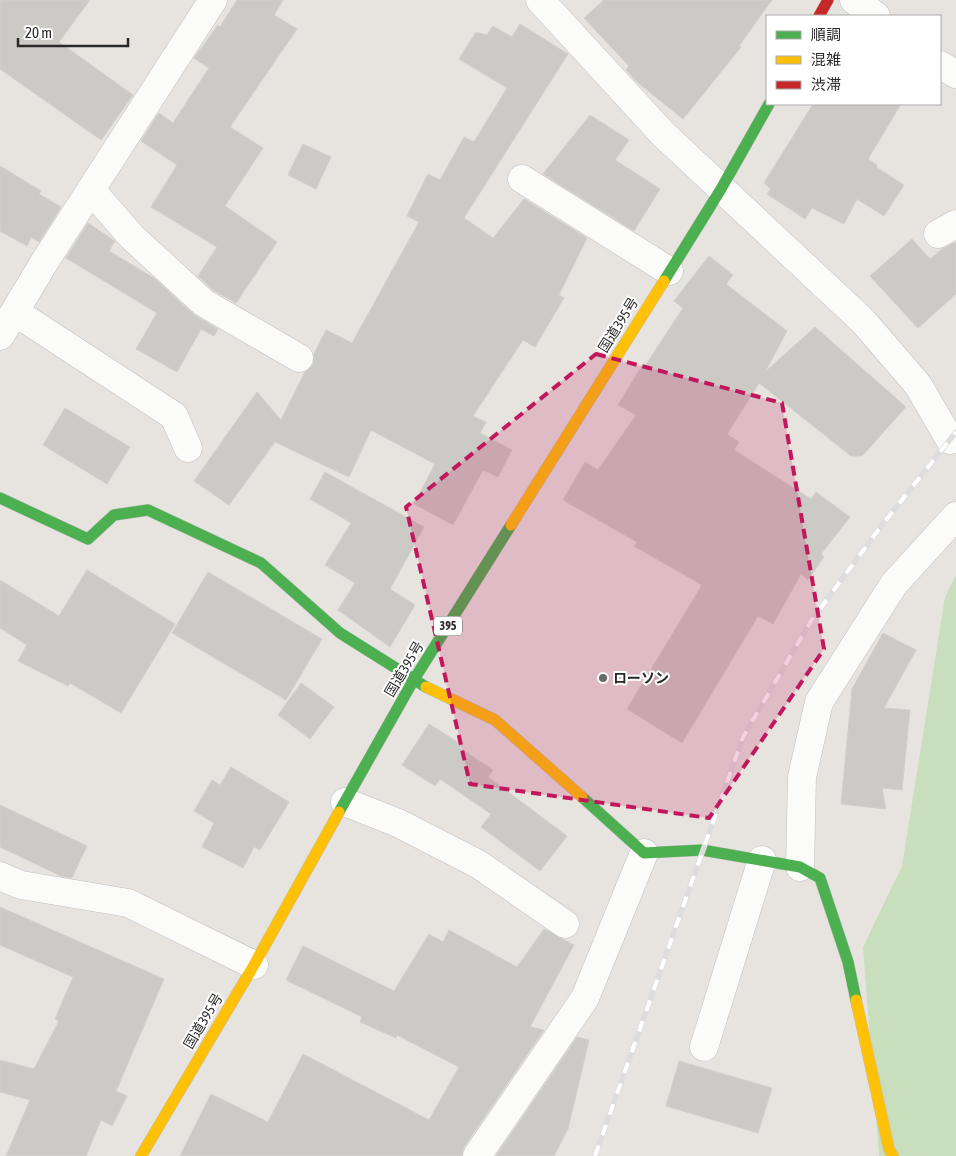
<svg xmlns="http://www.w3.org/2000/svg" width="956" height="1156" font-family="'Asap Condensed','Noto Sans JP',sans-serif">
<style>
.green{fill:#c9debd}
.building{fill:#cccac7;stroke:#d2d0cc}
.lines{fill:none;stroke-linecap:round;stroke-linejoin:round}
.street-casing{stroke:#c1c0bf;stroke-width:29}
.fast-casing{stroke:#c1c0bf;stroke-width:12}
.slow-casing{stroke:#c1c0bf;stroke-width:12}
.jam-casing{stroke:#c1c0bf;stroke-width:12}
.street{stroke:#fbfbfa;stroke-width:28}
.fast{stroke:#4caf50;stroke-width:11}
.slow{stroke:#ffc107;stroke-width:11}
.jam{stroke:#c62828;stroke-width:11}
.rail-casing{stroke:#ddddde;stroke-width:5.5}
.rail{stroke:#fff;stroke-width:4;stroke-dasharray:11;stroke-linecap:butt}
.marked{fill:#c2185b;fill-opacity:0.2;stroke:#c2185b;stroke-width:4;stroke-dasharray:10 6;stroke-linejoin:round}
.poi-dot{fill:#6c6a69;stroke:#fff;stroke-width:2}
.labels{text-anchor:middle;dominant-baseline:central;stroke-width:4;stroke-linejoin:round;paint-order:stroke}
.shield{fill:#fff;stroke:#696969;stroke-width:1}
.shield-label{font-size:12px;font-weight:bold;fill:#292929}
.street-label{font-size:14px;fill:#292929;stroke:#fff}
.poi-label{font-size:14px;font-weight:bold;fill:#292929;stroke:#fff;text-anchor:start}
</style>
<rect width="100%" height="100%" fill="#e7e4e0"/>
<polygon class="green" points="956,575 956,1156 879,1156 863,947 902,866 945,597"/>
<g class="building">
<polygon points="0,0 90,0 59,42 133,95 101,140 0,69"/>
<polygon points="237,0 283,0 274,15 297,29 230,127 263,148 225,206 277,242 236,303 213,290 198,276 217,247 151,207 177,165 141,141 159,113 173,123 209,68 194,58 218,25 220,27"/>
<polygon points="604,0 772,0 739,46 741,47 683,119 637,82 626,70 629,66 584,18"/>
<polygon points="520,24 568,54 464,218 493,238 524,199 587,238 559,295 564,298 535,347 523,340 473,416 486,422 480,433 512,450 498,477 483,470 453,525 414,504 435,464 371,430 349,477 275,442 229,505 194,481 257,392 281,420 305,372 313,365 314,354 326,330 352,343 419,222 407,216 428,174 440,180 464,137 474,142 507,88 459,59 476,32 487,35 493,26 512,37"/>
<polygon points="813,104 901,104 868,159 877,165 876,167 904,185 884,216 857,199 844,224 812,208 805,219 767,194 771,189 764,183"/>
<polygon points="590,115 629,140 615,160 660,189 634,231 543,174"/>
<polygon points="303,144 331,157 316,189 288,175"/>
<polygon points="0,166 41,191 39,194 61,207 39,242 31,237 27,246 0,231"/>
<polygon points="88,223 115,241 109,251 154,278 194,315 218,329 214,336 201,329 177,372 136,349 157,313 66,258"/>
<polygon points="912,239 930,259 942,249 956,242 956,294 918,328 870,276"/>
<polygon points="709,256 733,275 726,284 787,331 765,372 815,327 906,407 862,456 851,456 759,383 727,434 739,442 734,450 811,499 816,492 850,517 821,554 824,557 808,580 801,574 773,624 758,616 682,743 627,709 702,585 634,546 637,542 563,500 585,462 598,470 636,415 618,405 643,364 645,366 683,308 674,301"/>
<polygon points="65,408 130,447 107,484 43,445"/>
<polygon points="325,472 424,527 390,589 415,605 390,647 338,610 355,583 325,565 351,523 310,499"/>
<polygon points="87,570 175,624 121,713 70,683 68,686 18,661 27,645 0,628 0,580 59,616"/>
<polygon points="208,572 322,639 286,700 172,633"/>
<polygon points="883,633 916,650 884,708 910,710 902,790 882,788 886,809 841,804 852,689"/>
<polygon points="301,683 334,707 310,739 278,715"/>
<polygon points="429,724 462,745 460,748 493,770 488,777 567,836 540,871 481,827 491,814 440,779 435,786 402,765"/>
<polygon points="231,767 289,802 260,850 254,847 243,868 202,847 214,823 194,811 212,780 220,785"/>
<polygon points="0,805 87,846 72,878 61,876 0,847"/>
<polygon points="0,907 164,979 116,1091 127,1096 112,1126 101,1120 86,1156 6,1156 30,1100 0,1092 0,1060 34,1069 59,1021 55,1019 73,977 0,945"/>
<polygon points="544,929 574,945 530,1027 544,1030 464,1147 462,1156 180,1156 211,1094 268,1122 303,1054 429,1120 459,1067 397,1035 396,1038 360,1022 362,1017 286,980 303,946 394,991 429,934 443,942 449,930 517,967"/>
<polygon points="577,1037 589,1040 568,1129 554,1156 496,1156"/>
<polygon points="679,1061 772,1088 758,1133 666,1106"/>
</g>
<g class="lines">
<defs>
<g id="street">
<polyline points="540,0 663,134 863,321 918,385 950,440"/>
<polyline points="854,0 876,16"/>
<polyline points="940,65 956,74"/>
<polyline points="522,179 669,271"/>
<polyline points="91,190 132,237 204,303 299,358"/>
<polyline points="938,234 956,224"/>
<polyline points="15,312 174,416 188,448"/>
<polyline points="0,336 45,261 213,0"/>
<polyline points="345,802 398,823 478,864 565,924"/>
<polyline points="800,867 802,777 819,702 894,584 956,516"/>
<polyline points="0,876 21,885 128,903 254,965"/>
<polyline points="704,1047 762,860"/>
<polyline points="477,1156 585,998 644,853"/>
</g>
<g id="fast">
<polyline points="664,281 721,189 769,104"/>
<polyline points="0,498 88,539 114,515 148,510 261,563 340,633 426,687"/>
<polyline points="582,797 644,853 702,850 800,867 820,878 848,962 856,1000"/>
<polyline points="339,812 413,681 511,525"/>
</g>
<g id="slow">
<polyline points="511,525 664,281"/>
<polyline points="426,687 495,720 582,797"/>
<polyline points="856,1000 889,1149 893,1156"/>
<polyline points="141,1156 254,965 339,812"/>
</g>
<polyline id="jam" points="819,16 828,0"/>
</defs>
<use href="#street" class="street-casing"/>
<use href="#fast" class="fast-casing"/>
<use href="#slow" class="slow-casing"/>
<use href="#jam" class="jam-casing"/>
<use href="#street" class="street"/>
<use href="#fast" class="fast"/>
<use href="#slow" class="slow"/>
<use href="#jam" class="jam"/>
<defs>
<polyline id="rail" points="595,1156 743,737 811,621 882,525 956,432"/>
</defs>
<use href="#rail" class="rail-casing"/>
<use href="#rail" class="rail"/>
</g>
<path class="marked" d="M596,354l186,49 42,246 -115,169 -239,-34 -64,-277z"/>
<circle class="poi-dot" cx="603" cy="678" r="5"/>
<g class="labels">
<rect class="shield" x="434" y="616.5" width="28" height="19" rx="4"/>
<g class="shield-label">
<text x="448" y="626">395</text>
</g>
<g class="street-label">
<text transform="translate(618 325) rotate(-58)">国道395号</text>
<text transform="translate(404 669) rotate(-59)">国道395号</text>
<text transform="translate(203 1021) rotate(-59)">国道395号</text>
</g>
<g class="poi-label">
<text x="613" y="678">ローソン</text>
</g>
</g>
<rect x="766" y="15" width="175" height="90" fill="#ffffff" stroke="#a9a9a9"/>
<rect x="776" y="31" width="25" height="8" fill="#4caf50" stroke="#a9a9a9"/>
<text x="811" y="40" font-size="15" fill="#292929">順調</text>
<rect x="776" y="56" width="25" height="8" fill="#ffc107" stroke="#a9a9a9"/>
<text x="811" y="65" font-size="15" fill="#292929">混雑</text>
<rect x="776" y="81" width="25" height="8" fill="#c62828" stroke="#a9a9a9"/>
<text x="811" y="90" font-size="15" fill="#292929">渋滞</text>
<path d="M18 38v8h110v-8" fill="none" stroke="#292929" stroke-width="2.5"/>
<text x="25" y="38" font-size="15" fill="#292929" stroke="#ffffff" stroke-width="4" paint-order="stroke">20 m</text>
</svg>
